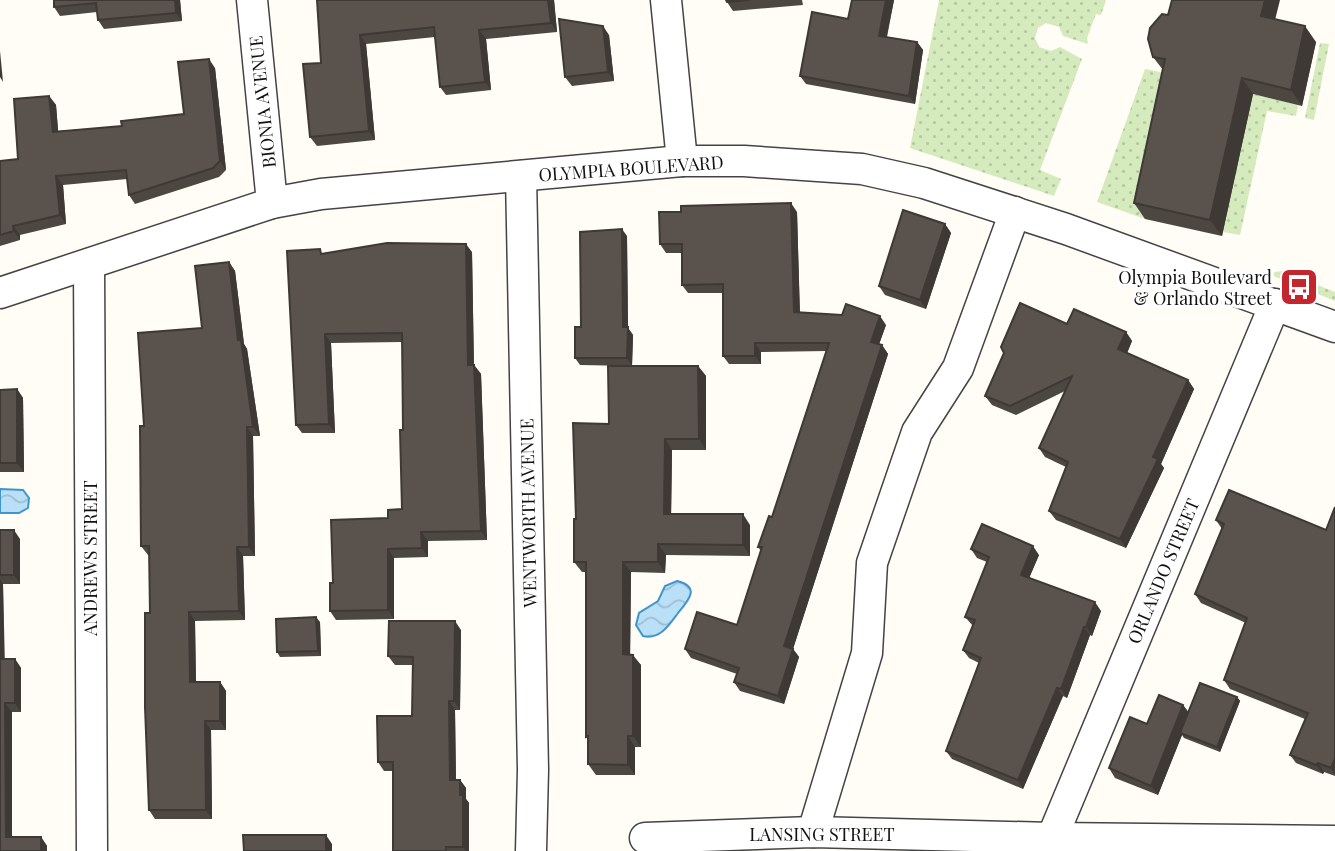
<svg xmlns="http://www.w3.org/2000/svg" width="1335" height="851" font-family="'Playfair Display',serif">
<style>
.grass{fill:url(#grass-dots)}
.water{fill:url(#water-waves);stroke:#3f96cf;stroke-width:2}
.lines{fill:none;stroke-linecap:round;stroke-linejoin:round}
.street-casing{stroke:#444;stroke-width:33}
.street{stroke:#fff;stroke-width:30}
.wall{fill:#4d4742}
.shaded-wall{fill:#3f3936}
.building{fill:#5a524d;stroke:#3f3936;stroke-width:2}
.labels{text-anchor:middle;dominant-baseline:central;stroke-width:7;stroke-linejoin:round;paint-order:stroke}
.street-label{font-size:18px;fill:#111;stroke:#fff}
.poi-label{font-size:18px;fill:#111;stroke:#fff;text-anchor:end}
</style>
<defs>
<pattern id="grass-dots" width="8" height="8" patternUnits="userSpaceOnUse" patternTransform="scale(1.75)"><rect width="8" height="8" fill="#d5ebbd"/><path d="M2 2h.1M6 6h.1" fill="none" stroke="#b6c8a1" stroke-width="1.8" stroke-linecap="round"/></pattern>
<pattern id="water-waves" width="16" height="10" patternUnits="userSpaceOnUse" patternTransform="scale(1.75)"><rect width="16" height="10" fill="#b9e0f7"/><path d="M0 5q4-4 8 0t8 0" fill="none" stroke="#9ebfd3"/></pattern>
</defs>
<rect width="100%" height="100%" fill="#fffdf5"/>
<g class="grass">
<polygon points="939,0 1106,0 1101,15 1096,14 1087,38 1088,44 1063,36 1059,27 1046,23 1038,28 1035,38 1039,47 1051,51 1060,47 1082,59 1040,170 1061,179 1054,196 910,148"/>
<polygon points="1320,43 1329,44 1314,120 1305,118"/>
<polygon points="1145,69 1176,75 1145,219 1097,202"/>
<polygon points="1253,94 1298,105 1296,116 1267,111 1240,235 1223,232"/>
<polygon points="1283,271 1335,292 1335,301 1271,275 1275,272"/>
</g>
<g class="water">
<polygon points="0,489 23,490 29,498 28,508 19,513 0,513"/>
<path d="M677,581c25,6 10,21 1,32 -9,12 -18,27 -35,23l-7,-11 3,-12 19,-12 7,-15z"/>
</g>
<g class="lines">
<defs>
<g id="street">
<polyline points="252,0 272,203"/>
<polyline points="666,0 682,161"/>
<polyline points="521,176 533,770 531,851"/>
<polyline points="89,264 92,851"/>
<polyline points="0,293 272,203 321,194 682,161 744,161 862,169 924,183 1066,229 1335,327"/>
<polyline points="813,832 867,653 872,563 917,432 958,368 1015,212"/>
<polyline points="645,838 813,832 1052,838 1335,841"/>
<polyline points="1052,838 1275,304"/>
</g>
</defs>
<use href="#street" class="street-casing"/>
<use href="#street" class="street"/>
</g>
<g class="wall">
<polygon points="54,0 180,0 182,21 104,29 98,20 97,12 60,16 54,7"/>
<polygon points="317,0 554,0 557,32 486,39 491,90 446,95 440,87 435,37 366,44 375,140 317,146 310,137 321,63"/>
<polygon points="726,0 802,0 803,5 733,11 727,2"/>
<polygon points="852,0 894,0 887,37 917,42 923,50 915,104 806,84 800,76 848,19"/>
<polygon points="1168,15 1275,19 1316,42 1302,106 1253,94 1222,236 1145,219 1134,203 1163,70 1153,57"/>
<polygon points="609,35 614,81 572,86 565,77"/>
<polygon points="215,68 226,170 219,177 135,204 129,195 127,179 63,185 66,224 20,235 20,240 0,246 0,161 18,159 49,96 56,105 58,131 122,126 184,114"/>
<polygon points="797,212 800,313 886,325 879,344 882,345 888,354 793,649 799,657 784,704 740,691 734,682 737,674 691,658 685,649 737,625 761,551 758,547 772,517 827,351 761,352 761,364 729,364 723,356 723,293 688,293 682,285 682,253 666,253 660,244"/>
<polygon points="945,224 951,233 926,309 885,295 879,286"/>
<polygon points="627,236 628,328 633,335 632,366 580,365 575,358 581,327"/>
<polygon points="472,252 474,365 481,374 487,540 428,541 428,557 394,558 394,619 336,620 330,611 333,583 388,518 402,509 402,342 331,343 335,433 302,433 296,425 323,254"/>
<polygon points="229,262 235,271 244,344 247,349 260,436 253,436 255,556 243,556 245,620 195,621 196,682 220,682 226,691 226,730 211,730 212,819 155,819 149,810 150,613 149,555 148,555 141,546 144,426 202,328"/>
<polygon points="1067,324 1126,332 1132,341 1127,353 1188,380 1194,389 1161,464 1164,468 1126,548 1056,520 1049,511 1066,467 1045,457 1039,448 1065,391 1016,415 992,405 985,396 1004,353"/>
<polygon points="698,366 706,376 706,450 672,450 671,514 750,525 750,556 666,555 665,573 631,572 630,655 641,665 641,747 635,747 635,775 596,775 588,764 588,740 586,737 586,572 582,572 574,562 576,519 609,424"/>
<polygon points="17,389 23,398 24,472 0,472 0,390"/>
<polygon points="1335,507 1335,776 1324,772 1323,774 1296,763 1290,755 1305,719 1230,689 1224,680 1246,623 1201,603 1195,594 1222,529 1216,520 1326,530"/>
<polygon points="0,530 20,539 20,584 3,584 4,659 15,659 21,668 21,712 12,712 12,837 41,837 47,846 47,851 0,851"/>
<polygon points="971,549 1039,555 1029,578 1101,611 1092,636 1090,635 1067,698 1063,696 1023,789 952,759 946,751 979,663 969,658 963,650 973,626 965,617 987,562 977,558"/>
<polygon points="320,622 321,656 280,657 277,652"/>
<polygon points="461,630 460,710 455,710 456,780 460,780 466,788 466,799 469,803 469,851 393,851 393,771 384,771 378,762 412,716 413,665 395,665 388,656"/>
<polygon points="1237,697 1240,701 1220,752 1184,738 1182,735 1158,795 1115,778 1109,768 1147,724 1183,705 1188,712"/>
</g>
<g class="shaded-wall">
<polygon points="175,0 180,0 182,21 176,13"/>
<polygon points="548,0 554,0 557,32 551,23"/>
<polygon points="886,0 894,0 885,44 879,36"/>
<polygon points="1265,0 1280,0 1272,32 1261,16"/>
<polygon points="603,26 609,35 614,81 608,72"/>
<polygon points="1305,26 1316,42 1302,106 1291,90"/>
<polygon points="479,30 486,39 491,90 485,82"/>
<polygon points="360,35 366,44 375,140 369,131"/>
<polygon points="917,42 923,50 915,104 909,96"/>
<polygon points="0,51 3,82 0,77"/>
<polygon points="209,59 215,68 226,170 220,161"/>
<polygon points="1242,78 1253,94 1222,236 1210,220"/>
<polygon points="49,96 56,105 59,141 53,132"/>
<polygon points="56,176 63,185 66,224 60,215"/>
<polygon points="791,203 797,212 800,321 794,312"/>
<polygon points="945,224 951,233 926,309 920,300"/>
<polygon points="13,226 20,235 20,240 14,231"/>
<polygon points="622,229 627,236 628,328 633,335 632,366 627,358 623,327"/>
<polygon points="466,244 472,252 474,374 468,365"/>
<polygon points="229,262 235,271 244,344 247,349 260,436 253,427 238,340"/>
<polygon points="880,316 886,325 877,350 871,342"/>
<polygon points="1126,332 1132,341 1125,358 1118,349"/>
<polygon points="325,334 331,343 335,433 329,424"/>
<polygon points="755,343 761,352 761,364 755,356"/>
<polygon points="882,345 888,354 791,655 784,646"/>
<polygon points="474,365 481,374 487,540 481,531"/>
<polygon points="698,366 706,376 706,450 699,439"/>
<polygon points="1188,380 1194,389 1161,464 1164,468 1126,548 1120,539 1153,457"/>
<polygon points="17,389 23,398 24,472 17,463"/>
<polygon points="247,427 253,436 255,556 249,547"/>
<polygon points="665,439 672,450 671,525 664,514"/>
<polygon points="743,514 750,525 750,556 743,545"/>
<polygon points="14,530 20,539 20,584 14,575"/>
<polygon points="421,532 428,541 428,557 422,548"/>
<polygon points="658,544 666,555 665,573 658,562"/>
<polygon points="1033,546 1039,555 1027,583 1021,575"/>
<polygon points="237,547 243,556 245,620 239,611"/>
<polygon points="388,549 394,558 394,619 388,610"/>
<polygon points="623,562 631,572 630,665 623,654"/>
<polygon points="0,579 3,584 5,668 0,662"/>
<polygon points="1095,602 1101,611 1092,636 1086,627"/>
<polygon points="189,612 195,621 196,691 190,682"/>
<polygon points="316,617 320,622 321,656 318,651"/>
<polygon points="455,621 461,630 460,710 454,701"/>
<polygon points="1084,627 1090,635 1067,698 1061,689"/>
<polygon points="793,649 799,657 784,704 778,696"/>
<polygon points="633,655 641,665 641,747 633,736"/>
<polygon points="15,659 21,668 21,712 15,703"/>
<polygon points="220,682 226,691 226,730 220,721"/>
<polygon points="1057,688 1063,696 1023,789 1018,780"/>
<polygon points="1237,697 1240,701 1220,752 1217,747"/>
<polygon points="449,701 455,710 456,788 450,780"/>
<polygon points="5,703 12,712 12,846 6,837"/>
<polygon points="1183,705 1190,714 1180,733 1182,735 1158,795 1151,786"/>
<polygon points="205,721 211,730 212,819 206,810"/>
<polygon points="628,736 635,747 635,775 628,765"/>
<polygon points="1335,758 1335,774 1331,768"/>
<polygon points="1318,763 1324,772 1323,774 1316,765"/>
<polygon points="460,780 466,788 466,799 469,803 469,851 466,851 463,847"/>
<polygon points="326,835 332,844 332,851 326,851"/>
<polygon points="41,837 47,846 47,851 41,851"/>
</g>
<g class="building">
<polygon points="54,0 175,0 176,13 98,20 96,3 54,7"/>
<polygon points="317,0 548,0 551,23 479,30 485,82 440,87 434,27 360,35 369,131 310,137 303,64 321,63"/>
<polygon points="726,0 750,0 727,2"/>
<polygon points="852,0 886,0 879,36 917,42 909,96 800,76 812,12 848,19"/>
<polygon points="1172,0 1265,0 1261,16 1305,26 1291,90 1242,78 1210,220 1134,203 1165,59 1153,57 1148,39 1150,28 1162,14 1168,15"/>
<polygon points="559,19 603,26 608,72 565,77"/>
<polygon points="209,59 220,161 213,168 129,195 126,170 56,176 60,215 13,226 14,231 0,235 0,161 18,159 14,99 49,96 53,132 122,126 121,121 184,114 178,62"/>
<polygon points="791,203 794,312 842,315 846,304 880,316 871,342 882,345 784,646 793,649 778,696 734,682 739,668 685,649 697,612 737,625 762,547 758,547 769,516 772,517 829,343 755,343 755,356 723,356 723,284 682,285 682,244 660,244 659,212 681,212 681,206"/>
<polygon points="903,210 945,224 920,300 879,286"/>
<polygon points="622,229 623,327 628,327 627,358 575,358 575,327 581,327 580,232"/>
<polygon points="387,243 466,244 468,365 474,365 481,531 421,532 422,548 388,549 388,610 330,611 330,583 333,583 331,520 388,518 388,510 402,509 400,430 403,430 402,333 325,334 329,424 296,425 287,251 320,249 321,254"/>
<polygon points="229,262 238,340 241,340 253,427 247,427 249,547 237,547 239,611 189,612 190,682 220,682 220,721 205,721 206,810 149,810 145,707 145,613 150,613 149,546 141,546 140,426 144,426 138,333 202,328 195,266"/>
<polygon points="1020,303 1067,324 1074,309 1126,332 1118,349 1188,380 1153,457 1158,459 1120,539 1049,511 1068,462 1039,448 1072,376 1010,406 985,396 1004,353 1001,347"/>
<polygon points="608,366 698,366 699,439 665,439 664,514 743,514 743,545 658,544 658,562 623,562 623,654 633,655 633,736 628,736 628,765 588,764 588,736 586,737 586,562 574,562 574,519 576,519 573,423 609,424"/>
<polygon points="17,389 17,463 0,463 0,390"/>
<polygon points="1229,490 1326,530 1335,507 1335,758 1331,768 1318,763 1316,765 1290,755 1308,713 1224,680 1247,618 1195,594 1224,524 1216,520"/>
<polygon points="982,524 1033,546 1021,575 1095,602 1086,627 1084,627 1061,689 1057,688 1018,780 946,751 981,658 963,650 975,620 965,617 989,557 971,549"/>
<rect x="0" y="530" width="14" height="45"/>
<polygon points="316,617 318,651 277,652 276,619"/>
<polygon points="389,621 455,621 454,701 449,701 450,780 460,780 460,795 463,795 463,847 446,847 446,851 393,851 393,762 378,762 377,716 412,716 413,657 388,656"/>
<polygon points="0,659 15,659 15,703 5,703 6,837 41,837 41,851 0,851"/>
<polygon points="1200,683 1237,697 1217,747 1180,733"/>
<polygon points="1159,695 1183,705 1151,786 1109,768 1130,717 1147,724"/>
<polygon points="243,835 326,835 326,851 244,851"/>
</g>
<defs>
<symbol id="bus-square" viewBox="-11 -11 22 22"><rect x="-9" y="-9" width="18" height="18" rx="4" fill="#c4262e" stroke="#fff"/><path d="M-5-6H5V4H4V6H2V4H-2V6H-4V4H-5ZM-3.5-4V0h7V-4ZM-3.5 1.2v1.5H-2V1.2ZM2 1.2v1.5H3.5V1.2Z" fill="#fff"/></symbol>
</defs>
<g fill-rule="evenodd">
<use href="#bus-square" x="1277" y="265" width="44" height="44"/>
</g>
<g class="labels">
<g class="street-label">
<text transform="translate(262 102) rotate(-96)">BIONIA AVENUE</text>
<text transform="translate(631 168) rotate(-4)">OLYMPIA BOULEVARD</text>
<text transform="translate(528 513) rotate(-91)">WENTWORTH AVENUE</text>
<text transform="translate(90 558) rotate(-90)">ANDREWS STREET</text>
<text transform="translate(1163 571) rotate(-67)">ORLANDO STREET</text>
<text x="822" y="834">LANSING STREET</text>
</g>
<g class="poi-label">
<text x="1272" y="277">Olympia Boulevard<tspan x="1272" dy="21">&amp; Orlando Street</tspan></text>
</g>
</g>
</svg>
